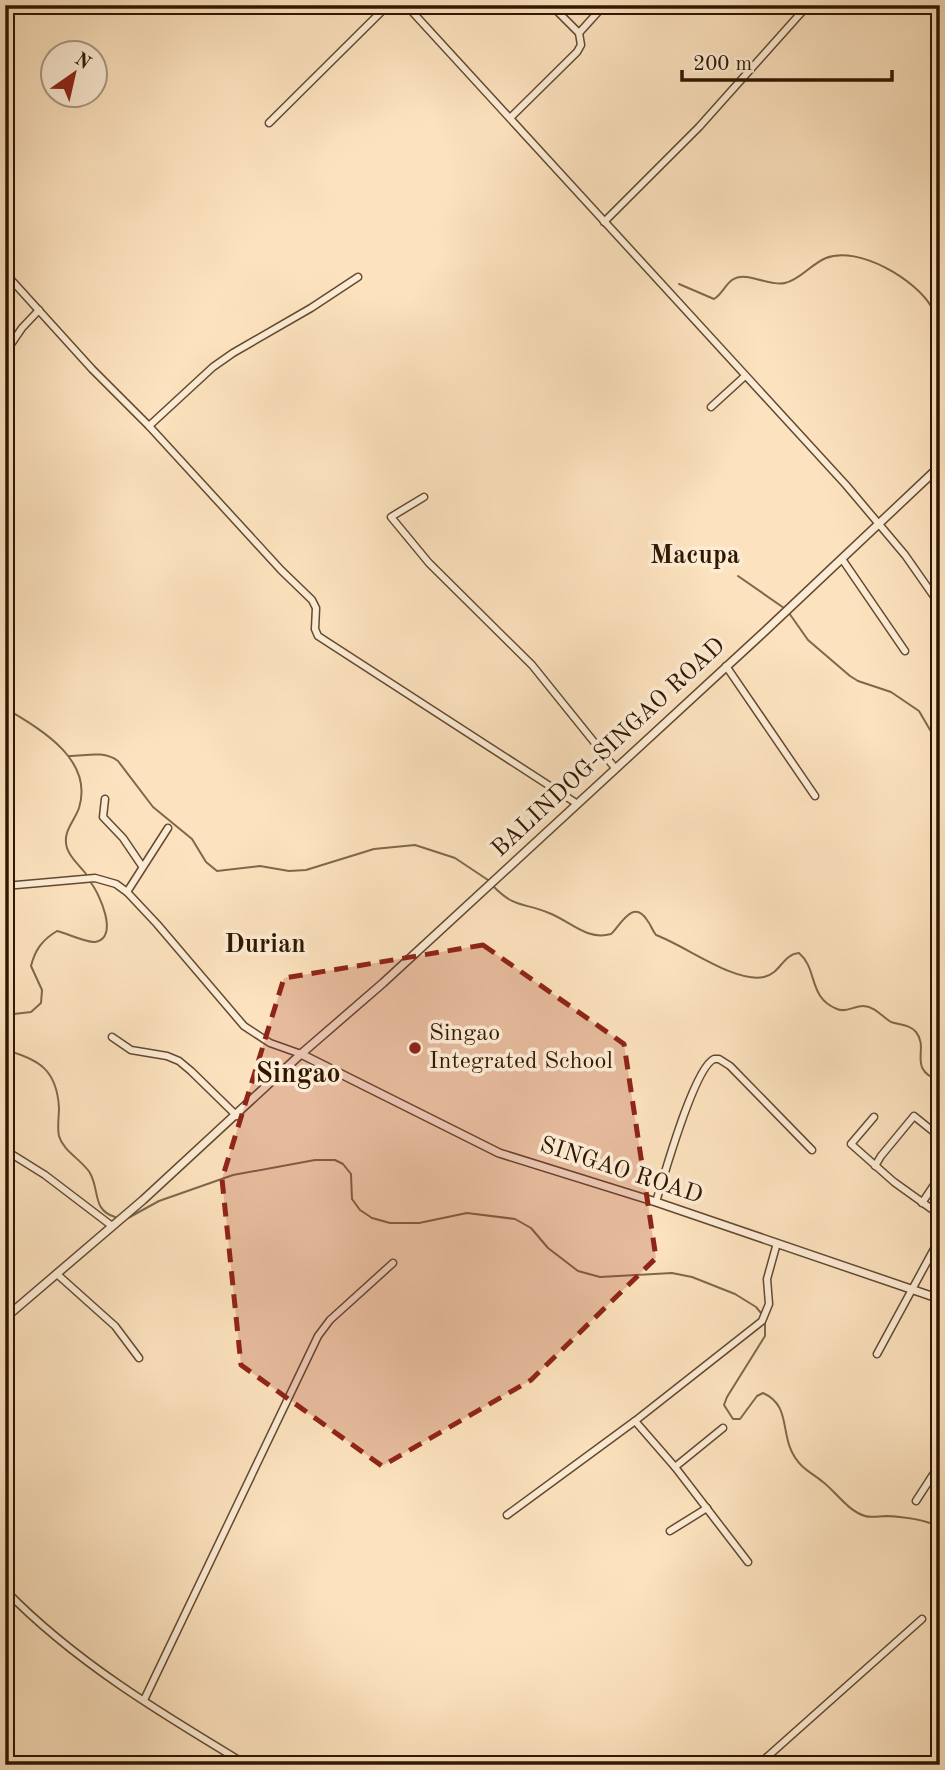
<svg xmlns="http://www.w3.org/2000/svg" width="945" height="1770" font-family="'Old Standard TT',serif">
<style>
.lines{fill:none;stroke-linecap:round;stroke-linejoin:round}
.stream{stroke:#80674b;stroke-width:2}
.minor-casing{stroke:#624a30;stroke-width:9}
.tertiary-casing{stroke:#624a30;stroke-width:10}
.minor{stroke:#fdecd5;stroke-width:6}
.tertiary{stroke:#fdecd5;stroke-width:7}
.marked{fill:#8f2418;fill-opacity:0.2;stroke:#8f2418;stroke-width:5;stroke-dasharray:14 9;stroke-linejoin:round}
.poi-dot{fill:#8f2418;stroke:#fdecd5;stroke-width:2.5}
.labels{text-anchor:middle;dominant-baseline:central;stroke-width:7;stroke-linejoin:round;paint-order:stroke}
.street-label{font-size:24px;fill:#2f1700;stroke:#fdecd5}
.poi-label{font-size:24px;fill:#2f1700;stroke:#fdecd5;text-anchor:start}
.neighbourhood-label{font-size:26px;font-weight:bold;fill:#2f1700;stroke:#fdecd5}
.quarter-label{font-size:28px;font-weight:bold;fill:#2f1700;stroke:#fdecd5}
</style>
<rect width="100%" height="100%" fill="#fce2be"/>
<filter id="stains"><feTurbulence type="fractalNoise" baseFrequency=".00286" numOctaves="4"/><feColorMatrix values="0 0 0 0 .2 0 0 0 0 .09 0 0 0 0 .02 0 0 0 .5 -.17"/></filter>
<radialGradient id="worn" r=".72"><stop offset=".6" stop-color="#630" stop-opacity="0"/><stop offset="1" stop-color="#630" stop-opacity=".3"/></radialGradient>
<g class="lines">
<g class="stream">
<path d="M679,284l35,15c8,-5 11,-14 18,-19 15,-10 36,7 53,3 15,-3 26,-19 41,-25 32,-13 91,22 106,50 9,18 -1,39 8,58"/>
<polyline points="738,576 784,608"/>
<polyline points="789,613 808,640 850,676 858,681 891,692 919,711 940,747"/>
<path d="M5,708c35,21 89,51 74,100 -5,14 -17,24 -12,40 3,10 13,18 19,26"/>
<path d="M69,756c17,0 34,-6 49,5l35,46 39,32 14,23 11,9 43,-5 29,5 17,-1 68,-21 41,-4 40,13 33,22"/>
<path d="M494,887c22,22 29,15 55,26 21,8 38,28 62,21 9,-8 22,-36 36,-14 4,5 5,10 9,15 30,11 78,48 108,42 16,-3 19,-23 35,-24 19,16 9,45 38,56 9,4 17,-3 26,-3 12,0 19,11 28,16 9,3 18,2 25,10 14,17 -10,37 24,49"/>
<path d="M5,1015l26,-3 10,-9 1,-13 -11,-24c4,-16 11,-26 26,-35 9,2 30,12 38,11 25,-4 4,-49 -4,-59"/>
<path d="M5,1050c34,9 52,20 54,58 0,9 -2,19 0,28 4,15 23,24 31,37 10,18 2,37 25,44"/>
<polyline points="128,1218 159,1201 233,1175 315,1160 335,1160 343,1164 351,1174 352,1199 360,1210 372,1218 390,1223 419,1223 467,1213 515,1219 531,1228 548,1248 578,1271 600,1277 672,1273 692,1277 735,1294 756,1307 761,1313"/>
<path d="M765,1321v15l-38,61 -3,8 9,14h7l17,-23 6,-3c32,14 13,48 39,73 6,6 14,10 21,16 13,10 25,29 42,34 6,2 15,0 22,0 18,1 37,3 53,11"/>
</g>
<defs>
<g id="minor">
<polyline points="406,5 846,485 905,555 940,605"/>
<polyline points="579,33 598,12"/>
<polyline points="510,118 577,52 581,45 579,33 551,5"/>
<polyline points="269,123 388,5"/>
<polyline points="604,222 699,127 808,5"/>
<polyline points="5,273 92,369 149,426 281,570 312,600 316,608 315,629 318,636 576,803"/>
<polyline points="5,353 22,328 39,310"/>
<polyline points="711,407 745,376"/>
<polyline points="149,426 213,367 233,353 311,308 358,277"/>
<polyline points="424,497 391,517 429,563 532,665 615,768"/>
<polyline points="842,559 905,651"/>
<polyline points="726,666 815,796"/>
<polyline points="105,799 103,817 123,838 142,866"/>
<polyline points="5,886 95,878 116,884 127,892 157,924 244,1026 270,1043 301,1054"/>
<polyline points="127,892 168,828"/>
<polyline points="112,1037 131,1050 167,1056 179,1061 191,1071 237,1116"/>
<polyline points="874,1117 851,1144 894,1182 940,1215"/>
<polyline points="5,1150 45,1175 112,1226"/>
<polyline points="875,1166 881,1156 914,1116 940,1137"/>
<path d="M656,1202c8,-26 38,-134 58,-143h5l11,7 82,84"/>
<polyline points="922,1203 940,1176"/>
<polyline points="58,1275 115,1326 139,1358"/>
<polyline points="877,1354 940,1238"/>
<polyline points="635,1421 675,1467 748,1562"/>
<polyline points="675,1467 723,1428"/>
<polyline points="916,1501 940,1464"/>
<polyline points="507,1515 635,1421 762,1321 769,1304 767,1279 777,1243"/>
<polyline points="670,1531 707,1508"/>
<path d="M5,1590c70,72 157,124 242,175"/>
<polyline points="144,1700 318,1336 330,1320 393,1263"/>
<polyline points="758,1765 922,1619"/>
</g>
<g id="tertiary">
<polyline points="301,1054 499,1153 656,1202 940,1299"/>
<polyline points="5,1318 143,1200 301,1054 383,983 763,633 940,466"/>
</g>
</defs>
<use href="#minor" class="minor-casing"/>
<use href="#tertiary" class="tertiary-casing"/>
<use href="#minor" class="minor"/>
<use href="#tertiary" class="tertiary"/>
</g>
<path class="marked" d="M483,945l141,99 32,214 -125,122 -149,86 -141,-101 -19,-186 62,-201z"/>
<circle class="poi-dot" cx="415" cy="1048" r="7"/>
<g class="labels">
<g class="street-label">
<text transform="translate(609 748) rotate(-43)">BALINDOG-SINGAO ROAD</text>
<text transform="translate(621 1171) rotate(18)">SINGAO ROAD</text>
</g>
<g class="poi-label">
<text x="429" y="1034">Singao<tspan x="429" dy="28">Integrated School</tspan></text>
</g>
<g class="neighbourhood-label">
<text x="695" y="556">Macupa</text>
<text x="265" y="945">Durian</text>
</g>
<g class="quarter-label">
<text x="298" y="1075">Singao</text>
</g>
</g>
<rect width="945" height="1770" fill="none" stroke="#fce2be" stroke-width="28"/>
<rect x="7" y="7" width="931" height="1756" fill="none" stroke="#2f1700" stroke-width="3.5"/>
<rect x="14" y="14" width="917" height="1742" fill="none" stroke="#2f1700" stroke-width="2"/>
<g transform="translate(74 74) rotate(34)"><circle r="33" fill="#fdecd5" stroke="#ab9780" stroke-width="2"/>
<path d="M0-5L12 26L0 18L-12 26Z" fill="#8f2418"/>
<text y="-10" font-size="19" font-weight="bold" text-anchor="middle" fill="#2f1700">N</text>
</g>
<path d="M682 70v10h210v-10" fill="none" stroke="#2f1700" stroke-width="3.5"/>
<text x="693" y="70" font-size="21" fill="#2f1700" stroke="#fdecd5" stroke-width="5" paint-order="stroke">200 m</text>
<rect width="100%" height="100%" filter="url(#stains)"/>
<rect width="100%" height="100%" fill="url(#worn)"/>
</svg>
